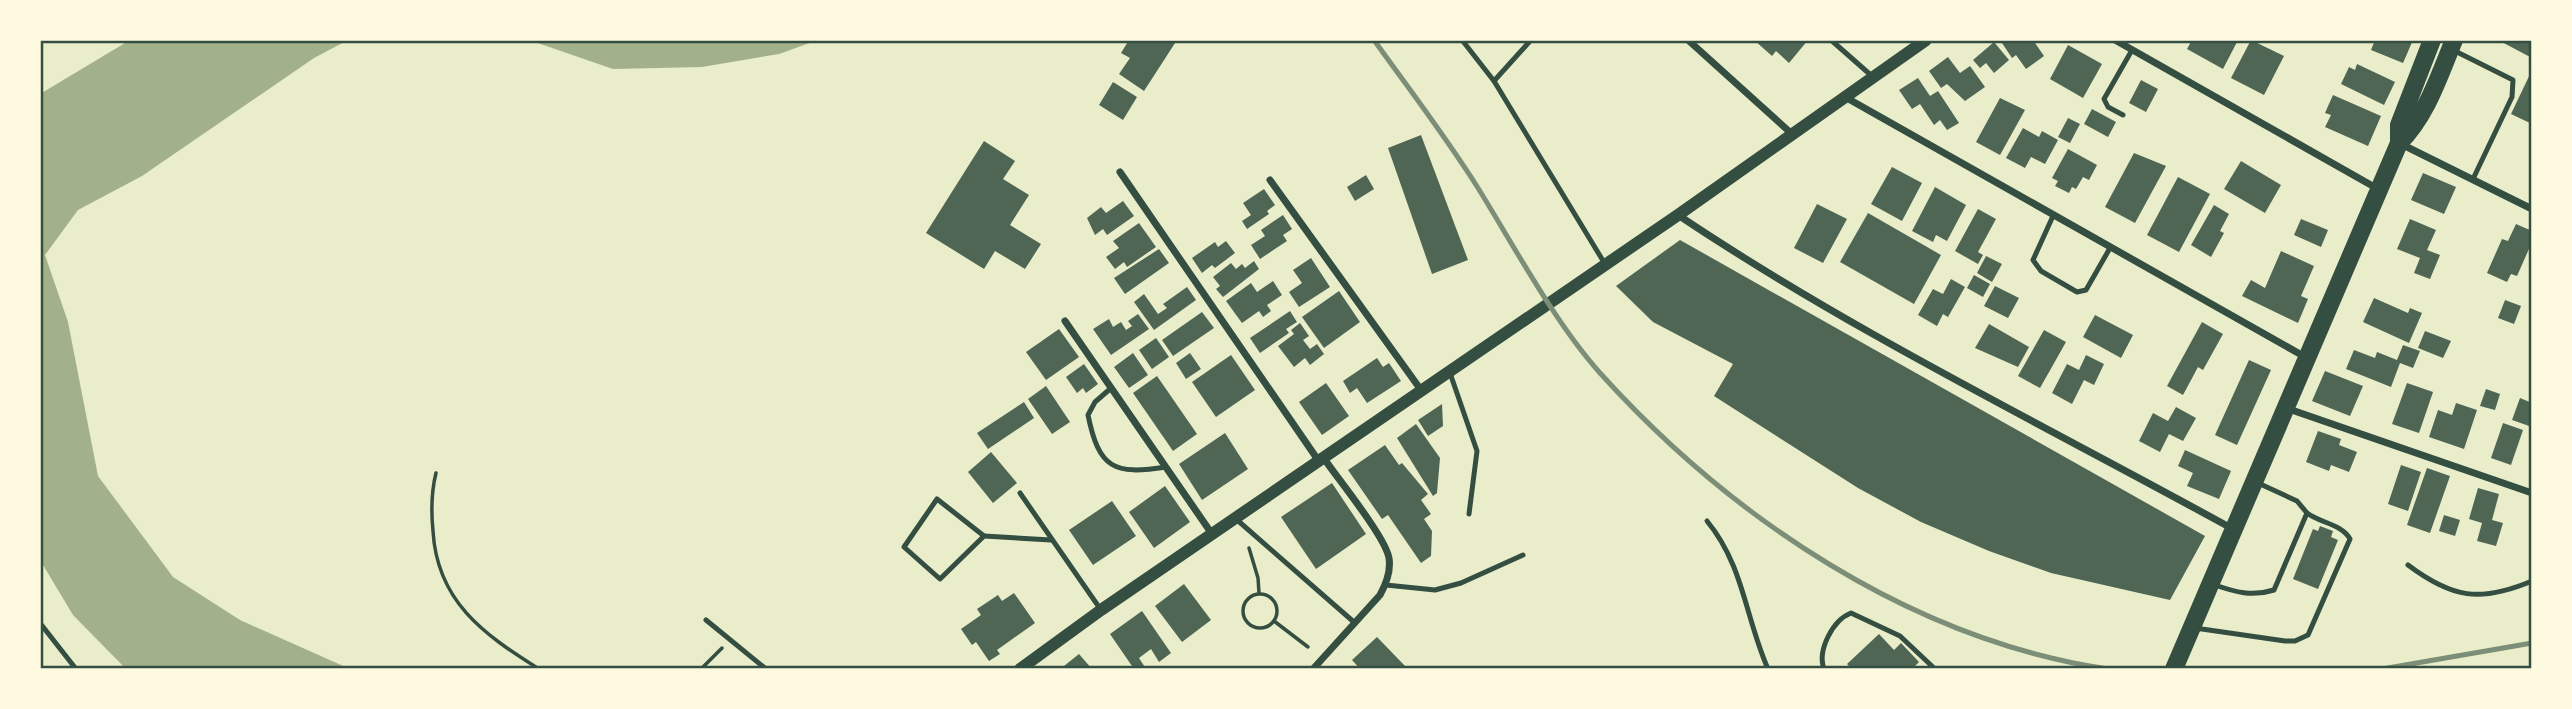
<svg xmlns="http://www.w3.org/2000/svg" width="2572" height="709" font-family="'DM Sans',sans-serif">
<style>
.water{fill:#a3b18a}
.building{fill:#4f6655}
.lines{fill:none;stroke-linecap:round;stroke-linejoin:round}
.path{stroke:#344e41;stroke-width:3.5}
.service{stroke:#344e41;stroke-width:5}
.minor{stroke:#344e41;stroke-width:7}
.tertiary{stroke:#344e41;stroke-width:12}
.primary{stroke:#344e41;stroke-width:18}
.rail{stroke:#7c8e77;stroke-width:5}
.neatline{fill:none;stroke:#344e41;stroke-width:2.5}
</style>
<rect width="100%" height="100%" fill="#e9edc9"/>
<g class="water">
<polygon points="130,40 348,40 314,58 142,176 78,210 45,255 68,322 98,476 173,577 240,620 350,669 126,669 73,615 40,560 40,94"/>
<polygon points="529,40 818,40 779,54 702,67 613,69"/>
</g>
<g class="building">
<polygon points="1129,40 1177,40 1144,91 1119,74 1130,58 1121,53"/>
<polygon points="1754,40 1808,40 1789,63 1776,51 1772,56"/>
<polygon points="2000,40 2033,40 2044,56 2026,69 2016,55 2012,58"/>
<polygon points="2192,40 2238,40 2223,69 2187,49"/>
<polygon points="2251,40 2284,56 2264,95 2231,78"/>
<polygon points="2375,40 2413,40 2403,63 2371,50"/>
<polygon points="2498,40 2532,40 2532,58"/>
<polygon points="1994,42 2009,60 1994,73 1986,63 1980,68 1973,60"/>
<polygon points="2068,45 2102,64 2083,98 2050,79"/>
<polygon points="1948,57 1960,73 1970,66 1985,87 1965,101 1947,84 1941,88 1929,71"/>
<polygon points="2357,64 2395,82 2384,105 2341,84 2349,67 2355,70"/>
<polygon points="2532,70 2532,124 2511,114"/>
<polygon points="1918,78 1930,96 1938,91 1959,123 1947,130 1940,120 1934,125 1920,104 1912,109 1899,90"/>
<polygon points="2141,80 2158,89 2146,112 2129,103"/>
<polygon points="1113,82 1137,97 1123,120 1099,105"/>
<polygon points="2333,95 2381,116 2368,146 2325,127 2331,115 2325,113"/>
<polygon points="2000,98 2025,110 2000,155 1976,142"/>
<polygon points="2092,109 2116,122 2108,137 2084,124"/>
<polygon points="2068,118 2080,124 2070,143 2058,137"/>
<polygon points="2023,128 2039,137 2042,131 2058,140 2045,164 2031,157 2025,168 2006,158"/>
<polygon points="1421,135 1468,260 1432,274 1388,148"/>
<polygon points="984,141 1015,161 1003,179 1029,195 1010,225 1041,244 1025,269 995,251 984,269 926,233"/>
<polygon points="2068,149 2097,165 2089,180 2083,177 2076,189 2072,187 2069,193 2055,186 2058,181 2052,178"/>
<polygon points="2134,153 2166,166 2135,223 2105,207"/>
<polygon points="2241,161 2281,185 2265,213 2224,189"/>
<polygon points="1892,167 1922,183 1902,221 1871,204"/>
<polygon points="2423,173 2456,187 2444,214 2411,200"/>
<polygon points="1366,175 1374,189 1355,201 1347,187"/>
<polygon points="2178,177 2210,194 2179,252 2147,235"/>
<polygon points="1935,187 1966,205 1947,241 1936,235 1933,242 1912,231"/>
<polygon points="1264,189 1275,205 1267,211 1269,214 1247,229 1242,221 1251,215 1243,203"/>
<polygon points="1123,201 1134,216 1107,235 1103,229 1095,235 1087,218 1101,207 1106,213"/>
<polygon points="1817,204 1847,219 1823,263 1794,248"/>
<polygon points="2214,205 2229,214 2220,231 2224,233 2211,257 2191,245"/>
<polygon points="1978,209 1996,219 1978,252 1983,255 1978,264 1955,251"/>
<polygon points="1868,213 1941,255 1914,304 1840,262"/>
<polygon points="1283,215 1292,229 1283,235 1287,241 1260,259 1251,245 1265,236 1261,230"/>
<polygon points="2301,219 2328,230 2321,247 2294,235"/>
<polygon points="2410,219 2436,230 2427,250 2440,255 2430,279 2414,273 2420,258 2397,249"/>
<polygon points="1139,223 1156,247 1127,267 1124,262 1115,269 1106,257 1119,248 1113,241"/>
<polygon points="2516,224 2532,231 2532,242 2517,276 2511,274 2507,282 2487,273 2502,239 2508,241"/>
<polygon points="1680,240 2205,536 2170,600 2051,573 1989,551 1921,522 1858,488 1714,396 1733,364 1653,322 1616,286"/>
<polygon points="1226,241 1235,253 1215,268 1212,265 1202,273 1192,258 1215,242 1218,247"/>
<polygon points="1159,249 1169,263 1125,294 1114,278"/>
<polygon points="2281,251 2314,266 2301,296 2308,299 2298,323 2242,296 2251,280 2265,288"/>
<polygon points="1986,256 2002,264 1992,282 1977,273"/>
<polygon points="1311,258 1330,287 1299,307 1289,292 1302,283 1293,270"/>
<polygon points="1254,261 1259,269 1223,297 1216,289 1220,286 1213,277 1231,263 1236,269 1242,264 1245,268"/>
<polygon points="1974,275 1990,284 1983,297 1967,288"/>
<polygon points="1951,279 1965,287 1948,317 1943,314 1937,326 1918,315 1933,289 1943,294"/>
<polygon points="1273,281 1282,295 1267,305 1271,311 1263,317 1259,311 1242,323 1226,301 1251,283 1257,292"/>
<polygon points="1995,286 2019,298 2008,318 1984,306"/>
<polygon points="1187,287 1196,300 1154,330 1134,302 1144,294 1158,314 1167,308 1163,304"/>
<polygon points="1339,291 1360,322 1324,348 1302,317"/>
<polygon points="2374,298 2408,313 2410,308 2422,313 2409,343 2363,322"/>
<polygon points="2505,300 2521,306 2514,324 2498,318"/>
<polygon points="1290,311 1297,322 1286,329 1289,333 1260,353 1250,338"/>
<polygon points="1202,312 1214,328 1173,356 1162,340"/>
<polygon points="1138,314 1149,329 1111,355 1093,329 1109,319 1113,327 1121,322 1126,330 1132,326 1128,321"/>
<polygon points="2095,315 2133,335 2121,358 2083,337"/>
<polygon points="2202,322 2223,334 2203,370 2198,367 2183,395 2167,386"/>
<polygon points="1300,323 1309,336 1303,340 1310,349 1317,344 1324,354 1310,365 1305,358 1294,367 1278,346 1294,334 1291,330"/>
<polygon points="1989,324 2029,347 2018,367 1975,348"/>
<polygon points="1059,329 1079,357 1046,380 1026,352"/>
<polygon points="2044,330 2066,342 2040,388 2018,376"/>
<polygon points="2425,331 2451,341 2443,358 2418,348"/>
<polygon points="1156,338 1169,357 1152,369 1139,350"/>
<polygon points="2403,345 2420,351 2413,368 2400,363 2391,387 2346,369 2354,350 2375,358 2377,352 2397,360"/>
<polygon points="1133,353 1148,375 1129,388 1114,367"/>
<polygon points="1190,353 1201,369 1186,379 1176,363"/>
<polygon points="1231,355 1255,390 1216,417 1192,382"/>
<polygon points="2086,355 2104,364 2094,385 2084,380 2072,404 2052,393 2067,364 2079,370"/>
<polygon points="1377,358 1383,367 1389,363 1401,381 1367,403 1357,388 1350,393 1343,381"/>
<polygon points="2249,360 2271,370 2237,445 2215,435"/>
<polygon points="1084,364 1098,384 1086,393 1083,388 1077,393 1066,377"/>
<polygon points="2325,371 2363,386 2350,416 2312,401"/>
<polygon points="1157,376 1197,434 1173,451 1133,393"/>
<polygon points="1326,383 1349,416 1322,435 1299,402"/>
<polygon points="2407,383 2433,392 2419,433 2392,424"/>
<polygon points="1046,386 1070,422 1052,434 1028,399"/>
<polygon points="2486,389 2500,394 2495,410 2480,406"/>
<polygon points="2520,398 2532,403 2532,427 2512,420"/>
<polygon points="1024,402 1034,418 988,449 977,433"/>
<polygon points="2456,403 2477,410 2464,449 2429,437 2438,410 2452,415"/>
<polygon points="1442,404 1443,426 1428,436 1418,420"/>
<polygon points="2176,407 2196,418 2183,441 2169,434 2160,452 2139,441 2153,413 2168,421"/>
<polygon points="2503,423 2523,430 2511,465 2491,458"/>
<polygon points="1416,424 1440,458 1437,493 1433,496 1397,438"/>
<polygon points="2318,431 2341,439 2339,445 2357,452 2349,472 2331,465 2329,471 2306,462"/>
<polygon points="1225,433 1248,469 1202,500 1179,464"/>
<polygon points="1385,445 1399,465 1402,463 1428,494 1421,500 1431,514 1424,519 1432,531 1431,556 1421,563 1388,515 1382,519 1348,470"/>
<polygon points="2185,450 2231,471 2219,499 2187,486 2193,473 2178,466"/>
<polygon points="991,452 1017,483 993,503 968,472"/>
<polygon points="2401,465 2421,472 2408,511 2388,504"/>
<polygon points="2427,468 2450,476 2430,533 2407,525"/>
<polygon points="1332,483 1366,534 1316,569 1281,517"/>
<polygon points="1165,486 1190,522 1154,548 1129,512"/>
<polygon points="2478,488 2499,494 2492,520 2503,523 2496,546 2477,541 2482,523 2469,519"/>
<polygon points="1112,501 1136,536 1093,565 1069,530"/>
<polygon points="2444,515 2460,520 2455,536 2439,531"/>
<polygon points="2320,526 2333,531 2331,537 2338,540 2318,589 2293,579 2313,529 2318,531"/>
<polygon points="1184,584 1211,620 1182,642 1155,606"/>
<polygon points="1014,593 1035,623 997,650 1000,654 989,661 976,642 972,645 961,629 981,615 977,609 998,595 1002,601"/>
<polygon points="1142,611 1171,653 1159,662 1151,649 1139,658 1146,669 1134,669 1110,634"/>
<polygon points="1879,634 1894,650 1901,643 1919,662 1912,669 1852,669 1847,664"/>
<polygon points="1377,637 1406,667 1405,669 1360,669 1352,660"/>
<polygon points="1079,654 1092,669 1061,669 1064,666"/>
</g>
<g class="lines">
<g class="path">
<path d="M436,473c-5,20 -5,38 -3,58 4,70 50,103 106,138"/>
<polyline points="1249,548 1258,578 1259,593"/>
<circle cx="1260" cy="611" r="17"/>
<polyline points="1274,621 1308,647"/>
<polyline points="701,669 722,648"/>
</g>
<g class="service">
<polyline points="1462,40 1494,81 1531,40"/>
<polyline points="1831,40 1873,77"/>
<polyline points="2453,50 2513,80 2512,97 2473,179"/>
<polyline points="1494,81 1605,264"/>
<polyline points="2123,115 2108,107 2104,99 2132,50"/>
<polyline points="2053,216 2033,260 2041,271 2077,292 2086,290 2110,248"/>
<polyline points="1450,373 1477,451 1469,514"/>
<path d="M1110,389l-15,13 -7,13c11,54 26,60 78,52"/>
<polyline points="1020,493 1101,610"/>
<polygon points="937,499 984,536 940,579 904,547"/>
<polyline points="1236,519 1355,623"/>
<path d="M1707,521c37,45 38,96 61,148"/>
<polyline points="984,536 1051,540"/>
<path d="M2408,565c44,33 72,38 124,16"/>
<polyline points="1386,585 1435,590 1461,583 1523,555"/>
<path d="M2215,585c20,7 37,12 59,5l33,-77 -10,-12 -39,-18"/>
<polyline points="706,620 766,669"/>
<polyline points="40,623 76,669"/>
<path d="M2195,628l90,13h10l13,-6 42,-96c-8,-15 -30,-16 -43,-26"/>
<path d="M1824,669c-7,-19 9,-49 27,-56l49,23 35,33"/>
</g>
<g class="minor">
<polyline points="1688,40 1792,134"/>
<polyline points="2115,40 2378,189"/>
<polyline points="1845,97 2307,358"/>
<polyline points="2401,144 2532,209"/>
<polyline points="1120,172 1318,460"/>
<polyline points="1270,180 1421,390"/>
<path d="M1678,215c176,118 368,211 553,313"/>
<polyline points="1065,321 1212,534"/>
<polyline points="2286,408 2532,493"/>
<path d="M1313,669l67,-74c6,-11 11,-25 9,-37 -4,-22 -52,-80 -66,-101"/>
</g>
<polyline class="tertiary" points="1020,669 1101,610 1678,215 1926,40"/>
<g class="primary">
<polyline points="2399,143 2399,125 2432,40"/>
<path d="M2174,669l225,-526c28,-28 40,-67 55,-103"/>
</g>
<g class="rail">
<path d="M1374,40c35,49 72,97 104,148 36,58 77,135 122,185 131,145 312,267 508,296"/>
<polyline points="2382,669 2532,643"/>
</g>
</g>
<rect width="2572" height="709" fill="none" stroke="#fefae0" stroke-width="84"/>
<rect x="42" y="42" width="2488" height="625" class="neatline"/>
</svg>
